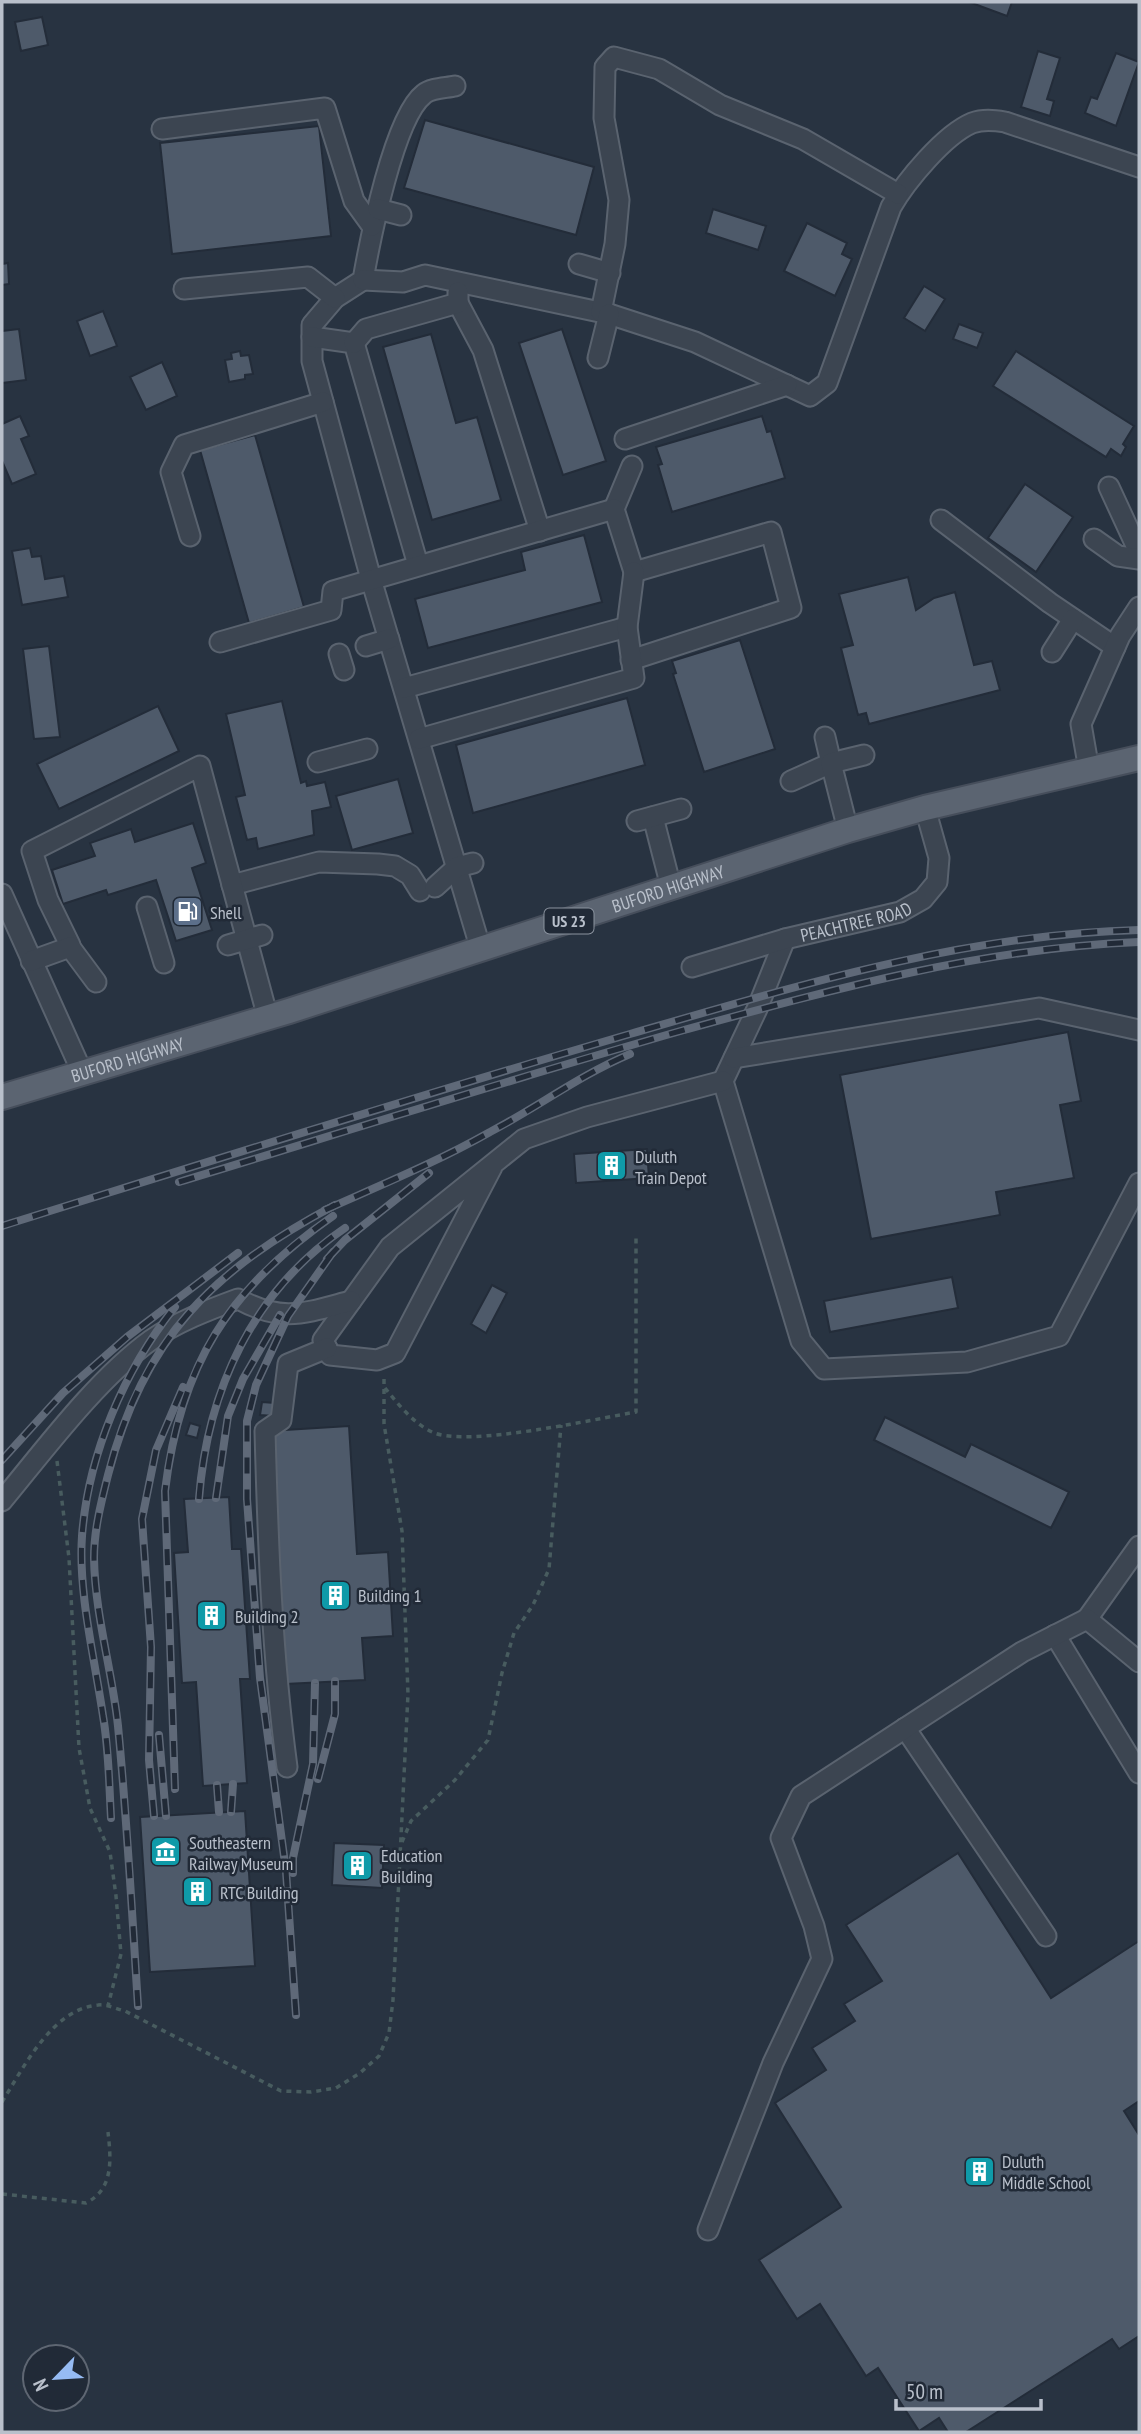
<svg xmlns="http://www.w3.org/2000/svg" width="1141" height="2434" font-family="'PT Sans Narrow',sans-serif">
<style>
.building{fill:#4e5a6a;stroke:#232c39;stroke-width:2}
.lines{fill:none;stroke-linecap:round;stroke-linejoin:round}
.minor-casing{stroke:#5a636f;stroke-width:23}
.major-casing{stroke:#464e5b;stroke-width:28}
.path{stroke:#485c5f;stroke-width:3.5;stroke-dasharray:5 5;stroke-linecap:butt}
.minor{stroke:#3c4551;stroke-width:19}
.major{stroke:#5b6471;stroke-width:24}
.rail-casing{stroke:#5f6978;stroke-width:8}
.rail{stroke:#212a37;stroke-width:5;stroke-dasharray:16;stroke-linecap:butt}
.labels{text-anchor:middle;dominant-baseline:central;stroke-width:5;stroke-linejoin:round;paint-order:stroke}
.shield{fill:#212a37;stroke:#8b939f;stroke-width:2}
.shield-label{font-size:16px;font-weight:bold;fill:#b9c0cb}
.street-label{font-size:18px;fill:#b9c0cb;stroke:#212a37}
.poi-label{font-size:18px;fill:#b9c0cb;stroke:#212a37;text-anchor:start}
</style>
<rect width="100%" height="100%" fill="#283341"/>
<g class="building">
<polygon points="969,2 1012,2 1007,16"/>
<polygon points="42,17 48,45 21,51 15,22"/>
<polygon points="1038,51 1060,58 1047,99 1054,101 1050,116 1021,107"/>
<polygon points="1116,53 1139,62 1116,126 1085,113 1091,97 1097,99"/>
<polygon points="425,120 594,167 576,235 404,188"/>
<polygon points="319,126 331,236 172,254 160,143"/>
<polygon points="713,209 766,226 758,250 706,233"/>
<polygon points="807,223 847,243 842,254 852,259 835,296 784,271"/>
<polygon points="8,263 9,284 2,285 2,264"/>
<polygon points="924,286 945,299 925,331 904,318"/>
<polygon points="103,311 117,346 90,356 77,321"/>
<polygon points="959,324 983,333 977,348 953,339"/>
<polygon points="19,329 26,380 2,383 2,331"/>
<polygon points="562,329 606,461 563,475 519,343"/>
<polygon points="431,334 456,423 477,417 501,500 432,520 383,347"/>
<polygon points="240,351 241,356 249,355 253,374 245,375 245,379 229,382 225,360 232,359 231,353"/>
<polygon points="1016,351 1134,426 1123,444 1126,447 1121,456 1111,449 1106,457 993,386"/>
<polygon points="162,362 177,396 146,410 130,377"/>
<polygon points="20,416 29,436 21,439 36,474 12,484 2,461 2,424"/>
<polygon points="762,416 767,432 771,431 785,478 672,512 658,465 662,464 656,447"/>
<polygon points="255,435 304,607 249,623 200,450"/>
<polygon points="1025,484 1073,517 1036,572 988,538"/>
<polygon points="584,535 602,602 428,648 415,599 525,570 521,552"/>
<polygon points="30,548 32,557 41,556 45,579 64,576 68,597 22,605 12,551"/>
<polygon points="908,577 916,610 934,598 955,592 974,665 992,661 1000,690 869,724 866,713 858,715 841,648 853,645 839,594"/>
<polygon points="740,640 775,749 704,772 673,674 676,673 672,661"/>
<polygon points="49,646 60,737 34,739 23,649"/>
<polygon points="627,698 645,765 473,813 456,745"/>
<polygon points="282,701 301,783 306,781 307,786 325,782 331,807 312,811 314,835 258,849 256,838 247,840 236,797 245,795 226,714"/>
<polygon points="158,706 179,751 59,809 37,764"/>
<polygon points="398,779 413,833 352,850 336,796"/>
<polygon points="193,823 206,863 192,868 212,930 176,941 156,880 108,895 106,890 63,904 52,870 95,856 90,843 131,829 135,842"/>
<polygon points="1068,1032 1081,1101 1060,1105 1074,1178 996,1192 1000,1215 871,1239 840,1075"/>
<polygon points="647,1149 649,1178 576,1183 574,1154"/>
<polygon points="952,1277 958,1308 830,1332 824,1301"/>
<polygon points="492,1285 507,1293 486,1333 471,1324"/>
<polygon points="262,1402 275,1403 274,1416 260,1415"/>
<polygon points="885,1417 965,1457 971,1444 1069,1492 1051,1528 874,1440"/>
<polygon points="190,1423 200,1426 197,1438 186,1435"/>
<polygon points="349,1426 357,1554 388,1552 393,1636 362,1638 365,1680 285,1684 269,1431"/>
<polygon points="229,1497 232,1549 241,1549 250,1679 240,1679 247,1783 203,1786 196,1682 182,1683 174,1553 188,1552 184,1499"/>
<polygon points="245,1811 255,1966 150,1972 140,1817"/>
<polygon points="334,1843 384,1845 382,1888 332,1885"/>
<polygon points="958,1853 1051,1998 1139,1941 1139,2101 1124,2111 1139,2135 1139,2336 1119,2349 1112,2339 966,2432 948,2432 939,2418 919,2431 878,2368 866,2376 820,2304 797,2319 759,2260 841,2207 775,2103 826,2070 812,2048 855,2021 844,2004 882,1981 846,1925"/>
</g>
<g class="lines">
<defs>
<g id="minor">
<path d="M455,86c-9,2 -24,2 -31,8 -30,23 -54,146 -61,186l-28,18 -23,27v36l59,218 110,371"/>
<polyline points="162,129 325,108 354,201 372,226"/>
<polyline points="378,209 401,215"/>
<polyline points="579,264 610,273"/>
<path d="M363,280l40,2 22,-7 184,39 86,28 115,54 17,-13 64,-176c15,-26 53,-72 81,-84 11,-4 21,-3 33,-1l134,45"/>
<polyline points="184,289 308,277 335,298"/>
<polyline points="458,303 483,350 540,531"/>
<polyline points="601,312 615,244 619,200 604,118 605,67 614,57 659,69 720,105 803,139 898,194"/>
<polyline points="312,337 354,343 418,565"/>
<polyline points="354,343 366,329 458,303 458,292"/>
<polyline points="598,358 609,314"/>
<polyline points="625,439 787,385"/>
<polyline points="1109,487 1139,552"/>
<polyline points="614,509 632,466"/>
<polyline points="941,520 1050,603 1115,647"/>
<polyline points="190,536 171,472 184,445 323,402"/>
<polyline points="1094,539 1118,556 1139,559"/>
<polyline points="220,642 331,610 333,591 614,509 634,572 771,532 791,608 631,660"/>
<polyline points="366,646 389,639"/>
<polyline points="1052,652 1073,619"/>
<polyline points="339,654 344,670"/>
<polyline points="404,688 627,627"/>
<polyline points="419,739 634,678 627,627 634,572"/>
<polyline points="318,762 367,749"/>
<polyline points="1089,770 1081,724 1120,636 1139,607"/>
<polyline points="791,781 831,763 825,737"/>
<polyline points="653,817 671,887"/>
<polyline points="637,821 681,809"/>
<polyline points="848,830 831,763 864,755"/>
<polyline points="232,885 319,862 378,864 395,866 410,875 420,891"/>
<polyline points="435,887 457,867 473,863"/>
<polyline points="2,894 82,1072"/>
<polyline points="147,907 164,963"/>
<polyline points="785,939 757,1009 723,1081 801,1341 824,1369 967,1362 1059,1336 1139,1183"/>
<polyline points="70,945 48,900 32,851 200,766 268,1018"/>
<polyline points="228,945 262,935"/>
<polyline points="31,961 70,947 96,982"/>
<path id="s1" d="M692,967l93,-28 115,-27 23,-13 14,-17 2,-24 -14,-50"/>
<polyline points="734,1058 1039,1008 1139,1030"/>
<polyline points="492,1167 395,1353 377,1360 330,1355 323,1340 390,1247 524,1139 587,1117 723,1081"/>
<path d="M2,1501c43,-52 95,-122 149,-161 26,-18 57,-30 87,-41 44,24 67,14 113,2"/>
<polyline points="1087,1619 1139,1546"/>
<polyline points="1055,1635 1139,1773"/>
<polyline points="905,1728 1046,1936"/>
<path d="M287,1767c-15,-112 -19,-223 -22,-336l16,-11 7,-56 39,-16"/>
<polyline points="708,2230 773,2063 822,1959 814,1926 781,1838 801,1796 1022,1652 1087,1619 1139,1662"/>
</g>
<g id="major">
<path id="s2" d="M2,1097l287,-86 559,-181 77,-22 214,-50"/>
</g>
</defs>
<use href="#minor" class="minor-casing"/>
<use href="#major" class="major-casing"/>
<g class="path">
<path d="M385,1388c13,16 28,35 47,44 34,16 163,-13 204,-20v-176"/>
<polyline points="57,1461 69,1558 79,1748 90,1808 110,1852 116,1896 121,1954 108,2006"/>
<polyline points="402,1842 411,1821 455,1780 488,1740 502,1673 514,1633 533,1605 549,1569 561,1425"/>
<path d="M2,2102c22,-35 50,-93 96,-97 9,-1 18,4 27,6l156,80 30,1 25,-4 24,-15 19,-17 10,-23 4,-33 15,-306 -6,-163 -18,-107v-47"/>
<path d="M2,2194l84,9c28,-14 25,-44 22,-71"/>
</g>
<use href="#minor" class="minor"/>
<use href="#major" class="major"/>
<defs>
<g id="rail">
<path d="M179,1182c168,-51 336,-104 505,-152 150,-41 299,-82 455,-88"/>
<path d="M325,1210c56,-25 112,-48 165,-78 48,-25 90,-57 140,-78"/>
<path d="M2,1226c209,-65 418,-131 628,-192 166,-48 335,-100 509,-104"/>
<polyline points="327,1259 345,1240 429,1173"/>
<polyline points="2,1460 63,1393 127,1337 238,1253"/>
<polyline points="216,1498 228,1416 243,1379 280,1315"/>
<path d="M199,1499c8,-108 54,-209 146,-271"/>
<polyline points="159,1735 166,1816"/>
<polyline points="318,1779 335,1714 335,1681"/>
<polyline points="217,1785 219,1812"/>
<path d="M175,1789l-10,-298c15,-126 64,-203 168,-275"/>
<polyline points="231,1812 233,1784"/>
<polyline points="154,1816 149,1760 151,1647 142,1519 156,1450 183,1387"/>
<path d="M111,1818c-2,-34 -2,-68 -8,-102 -8,-56 -25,-123 -21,-180 6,-81 42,-166 93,-229"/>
<polyline points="293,1873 293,1858 313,1764 315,1683"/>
<path d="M138,2006c-6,-93 -11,-187 -20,-280 -6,-56 -23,-111 -24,-168 0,-28 7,-55 14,-83 35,-137 105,-205 227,-270"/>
<polyline points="296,2015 286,1871 260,1678 247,1499 247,1421 256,1385 288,1316 333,1252"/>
</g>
</defs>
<use href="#rail" class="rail-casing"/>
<use href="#rail" class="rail"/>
</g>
<defs>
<symbol id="fuel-square" viewBox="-11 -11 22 22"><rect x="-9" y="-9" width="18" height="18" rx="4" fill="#5c6f8a" stroke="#212a37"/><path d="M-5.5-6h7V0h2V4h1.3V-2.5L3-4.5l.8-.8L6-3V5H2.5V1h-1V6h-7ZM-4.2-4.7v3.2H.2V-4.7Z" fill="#fff"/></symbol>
<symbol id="building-square" viewBox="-11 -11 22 22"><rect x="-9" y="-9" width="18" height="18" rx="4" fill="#0f9aa8" stroke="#212a37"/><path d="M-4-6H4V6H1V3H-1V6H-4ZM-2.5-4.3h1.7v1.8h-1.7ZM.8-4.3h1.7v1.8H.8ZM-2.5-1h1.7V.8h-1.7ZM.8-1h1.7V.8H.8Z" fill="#fff"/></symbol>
<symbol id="museum-square" viewBox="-11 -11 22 22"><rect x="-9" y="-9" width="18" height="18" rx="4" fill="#0f9aa8" stroke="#212a37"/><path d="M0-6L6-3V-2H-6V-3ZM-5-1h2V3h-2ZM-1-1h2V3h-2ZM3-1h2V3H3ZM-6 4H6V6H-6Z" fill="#fff"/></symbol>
</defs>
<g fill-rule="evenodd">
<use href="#fuel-square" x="170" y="894" width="35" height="35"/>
<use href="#building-square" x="594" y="1148" width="35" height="35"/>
<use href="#building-square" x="318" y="1578" width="35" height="35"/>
<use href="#building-square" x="194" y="1598" width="35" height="35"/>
<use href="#museum-square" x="148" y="1834" width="35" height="35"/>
<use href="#building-square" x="340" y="1848" width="35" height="35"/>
<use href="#building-square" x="180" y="1874" width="35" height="35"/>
<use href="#building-square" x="962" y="2154" width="35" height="35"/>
</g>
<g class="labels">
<rect class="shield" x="544.5" y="908.5" width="49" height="25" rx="5"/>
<g class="shield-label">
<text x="569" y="921">US 23</text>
</g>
<g class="street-label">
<text stroke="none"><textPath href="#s2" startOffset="698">BUFORD HIGHWAY</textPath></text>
<text stroke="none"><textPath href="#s1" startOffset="170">PEACHTREE ROAD</textPath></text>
<text stroke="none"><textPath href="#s2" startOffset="131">BUFORD HIGHWAY</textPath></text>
</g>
<g class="poi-label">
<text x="210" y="912">Shell</text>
<text x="635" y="1156">Duluth<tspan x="635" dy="21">Train Depot</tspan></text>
<text x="358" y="1595">Building 1</text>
<text x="235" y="1616">Building 2</text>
<text x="189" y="1842">Southeastern<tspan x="189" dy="21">Railway Museum</tspan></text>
<text x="381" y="1855">Education<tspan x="381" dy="21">Building</tspan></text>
<text x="220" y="1892">RTC Building</text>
<text x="1002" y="2161">Duluth<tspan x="1002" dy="21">Middle School</tspan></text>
</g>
</g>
<rect width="1141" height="2434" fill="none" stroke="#b9c0cb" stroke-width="7"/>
<g transform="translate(56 2378) rotate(245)"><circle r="33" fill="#212a37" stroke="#5e6672" stroke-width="2"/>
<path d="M0-5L12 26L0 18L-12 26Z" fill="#96bbf3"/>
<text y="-10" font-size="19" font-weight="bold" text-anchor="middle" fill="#b9c0cb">N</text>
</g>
<path d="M896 2399v10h145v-10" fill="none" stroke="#b9c0cb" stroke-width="3.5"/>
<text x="906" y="2399" font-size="21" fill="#b9c0cb" stroke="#212a37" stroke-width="5" paint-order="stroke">50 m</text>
</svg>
